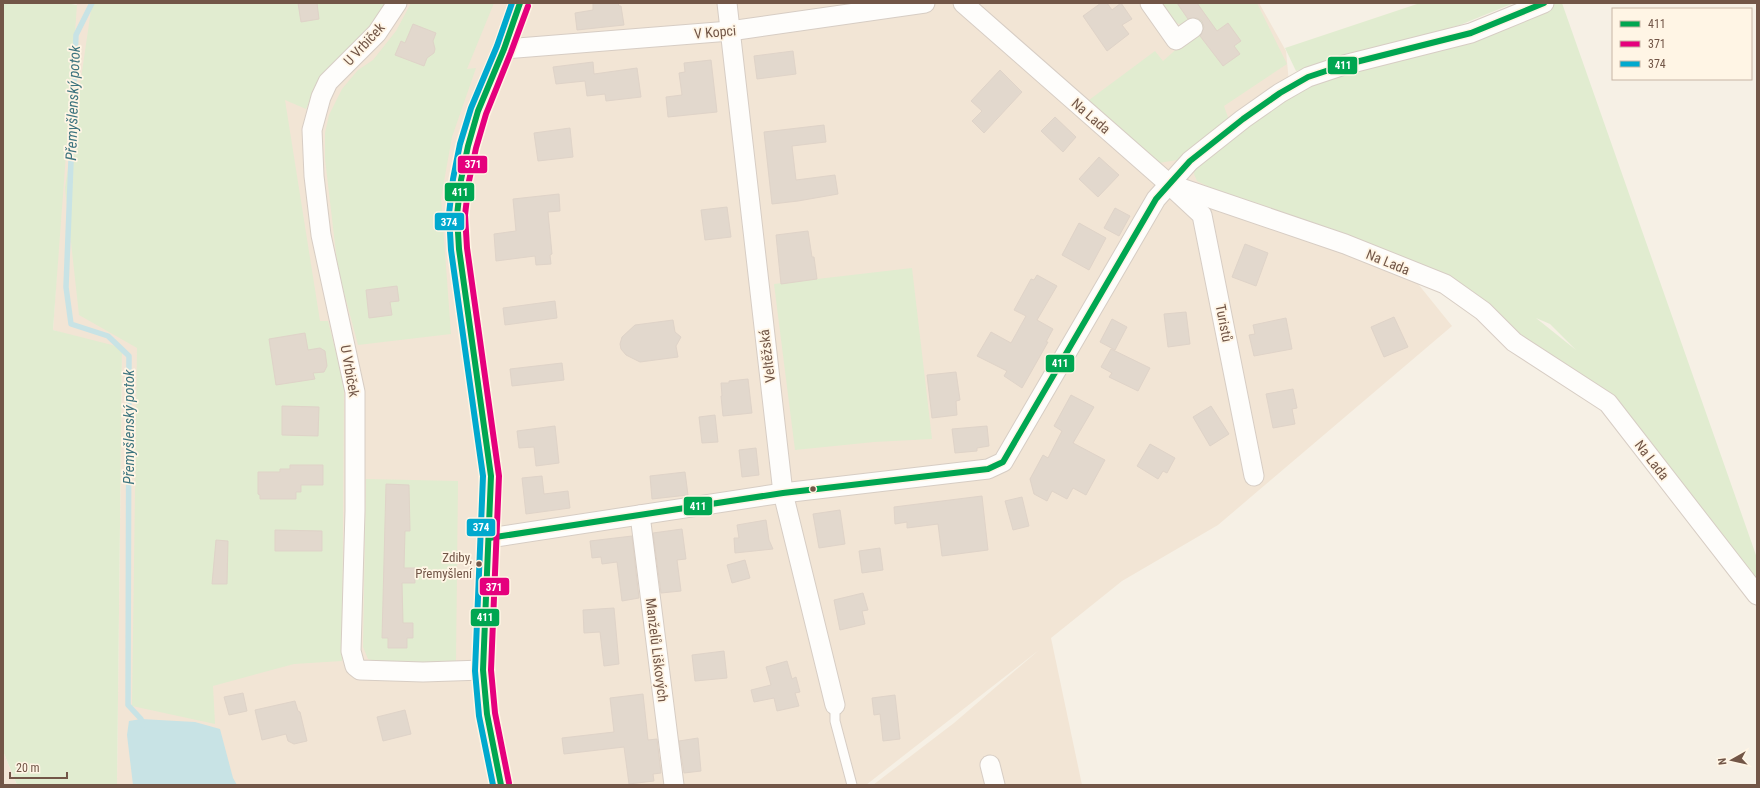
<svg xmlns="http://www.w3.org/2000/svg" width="1760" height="788" font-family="'Roboto Condensed',sans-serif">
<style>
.residential{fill:#f2e5d5}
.green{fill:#e1ecd0;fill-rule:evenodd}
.water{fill:#c8e3e5}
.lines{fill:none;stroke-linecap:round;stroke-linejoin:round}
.stream{stroke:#c8e3e5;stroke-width:5.5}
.building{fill:#e2d8cd;stroke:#dfd3c8}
.lane-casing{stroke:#d7cdc4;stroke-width:11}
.street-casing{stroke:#d7cdc4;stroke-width:21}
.secondary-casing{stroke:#d6ccc2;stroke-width:24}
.lane{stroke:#fefdfb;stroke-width:9}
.street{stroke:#fefdfb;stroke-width:19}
.secondary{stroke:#fefdfb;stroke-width:22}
.bus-1-casing{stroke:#fff5e5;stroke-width:9}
.bus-2-casing{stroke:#fff5e5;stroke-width:9}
.bus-3-casing{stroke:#fff5e5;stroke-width:9}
.bus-1{stroke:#00a651;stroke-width:6}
.bus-2{stroke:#e5007d;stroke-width:6}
.bus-3{stroke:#00a9ce;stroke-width:6}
.bus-dot{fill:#725647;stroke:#fff5e5;stroke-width:1.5}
.labels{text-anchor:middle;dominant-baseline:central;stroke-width:3.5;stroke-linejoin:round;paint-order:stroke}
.bus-label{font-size:13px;fill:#725647;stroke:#fff5e5;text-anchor:end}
.street-label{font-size:14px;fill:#725647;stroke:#fff5e5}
.water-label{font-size:15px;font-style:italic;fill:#3e747f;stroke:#fff5e5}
.line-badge{stroke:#fff5e5;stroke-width:1.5}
.badge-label{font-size:11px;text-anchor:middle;font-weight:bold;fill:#fff}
</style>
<rect width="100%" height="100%" fill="#f6f0e5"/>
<g class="residential">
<polygon points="77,3 1259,3 1286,51 1291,104 1385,243 1452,326 1218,525 1122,581 1051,638 1082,785 873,785 954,723 1039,650 866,785 117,785 122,352 53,330 73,24"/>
<polygon points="3,751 16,783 17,785 3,785"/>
</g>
<g class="green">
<polygon points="3,3 65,3 77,5 53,330 116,346 122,352 117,785 17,785 3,751"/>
<polygon points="92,3 385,3 378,17 321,76 306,109 285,100 320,321 328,321 344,384 342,661 294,664 213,686 215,724 132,706 137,348 79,315 65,188"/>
<polygon points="411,3 494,3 467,69 476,68 452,137 441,198 451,334 358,345 338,270 325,159 325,133 329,115 342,89 358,70 373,60 396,31"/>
<polygon points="1158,3 1257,3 1287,64 1224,106 1230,123 1177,160 1159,163 1085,103 1155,51 1163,61 1181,45 1183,25 1172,22"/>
<polygon points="1420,3 1514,3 1460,25 1296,71 1285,48"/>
<path d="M1555,3h7l195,555v26l-143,-189 -261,-157 -96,-35 -32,-8 -28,-14 -3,-7 1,-8 81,-64 36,-19 196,-59zM1536,318l14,6 26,26z"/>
<polygon points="912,268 932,439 874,442 795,450 774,284"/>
<polygon points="366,479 458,481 456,662 379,662 368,659 363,647"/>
</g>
<polygon class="water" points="141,719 195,722 220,729 233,778 237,785 133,785 127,735 129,721"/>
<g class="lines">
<polyline class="stream" points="92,3 76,35 66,287 71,324 108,336 129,356 128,705 141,719 143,725"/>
</g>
<g class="building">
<polygon points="298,3 317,3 319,19 301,22"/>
<polygon points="593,3 618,3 619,6 621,6 624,25 577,30 575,13 593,10"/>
<polygon points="1101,3 1107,3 1112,10 1121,3 1132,19 1122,25 1129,34 1107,51 1083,16"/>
<polygon points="1177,3 1197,3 1217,31 1228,23 1241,41 1234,46 1240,54 1223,66 1200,36 1204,27 1202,21 1197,18 1188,19"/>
<polygon points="413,24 436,33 433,41 435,49 434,53 427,58 424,66 395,55 401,41 405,43"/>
<polygon points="793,51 796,74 757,79 754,56"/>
<polygon points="711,60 717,112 668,117 666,97 682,95 679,73 685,72 684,63"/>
<polygon points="593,62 594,74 637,68 641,97 606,101 605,94 587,96 585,81 556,84 553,67"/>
<polygon points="1000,70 1022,92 984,133 972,121 982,111 971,101"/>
<polygon points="1055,117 1076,137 1063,152 1041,131"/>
<polygon points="824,125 826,142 792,146 796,180 835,175 838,194 798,201 772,204 764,132"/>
<polygon points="570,128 573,157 538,161 534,133"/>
<polygon points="1099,157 1119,175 1098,197 1079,179"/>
<polygon points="559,194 560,211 548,212 552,254 550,255 551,264 536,265 535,256 496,261 494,234 516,231 513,199"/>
<polygon points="727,207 731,237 705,240 701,210"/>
<polygon points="1115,208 1130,216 1119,236 1104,228"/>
<polygon points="1079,223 1106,238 1089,270 1062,255"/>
<polygon points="808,231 812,257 814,257 817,279 781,284 776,235"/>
<polygon points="1245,244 1268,253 1256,286 1232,277"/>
<polygon points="1037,275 1057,286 1037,320 1053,329 1046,342 1048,342 1022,388 1004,376 1007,371 977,356 991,332 1011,343 1026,316 1014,310 1031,279 1034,280"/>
<polygon points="397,286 399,301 390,302 392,315 369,318 366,290"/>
<polygon points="555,301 557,318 505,325 503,308"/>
<polygon points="1186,312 1190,344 1168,347 1164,314"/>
<polygon points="1394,317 1408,347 1384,357 1371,327"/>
<polygon points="1286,318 1292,349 1254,356 1249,335 1255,334 1253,325"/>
<polygon points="1112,319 1127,327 1115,350 1100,342"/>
<polygon points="673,320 675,332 681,337 676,346 678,357 640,362 626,355 621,349 620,344 622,337 635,325"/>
<polygon points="305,333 308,350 320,348 325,351 327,366 324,372 313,373 315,379 276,385 269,339"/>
<polygon points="1111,349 1150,368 1138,391 1109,377 1112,373 1101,367"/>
<polygon points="562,363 564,380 512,386 510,369"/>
<polygon points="956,372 960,400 956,401 957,415 932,418 927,375"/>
<polygon points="748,379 752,413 723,416 721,396 722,396 721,383 729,383 729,381"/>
<polygon points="1293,389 1297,408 1292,409 1295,424 1273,428 1266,394"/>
<polygon points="1071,395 1094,407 1073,443 1105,460 1086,495 1073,488 1067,499 1052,491 1047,501 1034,494 1030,479 1043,455 1048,458 1062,431 1054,426"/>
<polygon points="282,406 319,407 318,436 282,435"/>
<polygon points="1211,406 1229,434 1210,446 1193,417"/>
<polygon points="715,415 718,442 702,443 699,417"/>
<polygon points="555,426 559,463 536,466 534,447 519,448 517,431"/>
<polygon points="987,426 989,446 977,448 977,451 955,453 952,429"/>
<polygon points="1150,444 1175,458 1167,473 1163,471 1158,479 1137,466"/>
<polygon points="756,448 759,475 742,477 739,450"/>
<polygon points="290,465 323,465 323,485 301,485 301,492 296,492 296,499 260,499 260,495 258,494 258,472 280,472 280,469 290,469"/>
<polygon points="685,472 688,495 652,499 650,476"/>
<polygon points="542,476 544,494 568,491 570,508 526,514 522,478"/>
<polygon points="386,484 409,485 410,531 405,531 404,568 415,568 415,583 402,583 403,623 413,623 413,638 407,638 407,648 388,648 388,638 382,638"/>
<polygon points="982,496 988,550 942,556 938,524 907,528 907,522 895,524 894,507"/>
<polygon points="1022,497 1029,526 1013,530 1005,501"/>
<polygon points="840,510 845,544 819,548 813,514"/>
<polygon points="766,520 769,540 773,549 735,553 734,538 739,538 737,525"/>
<polygon points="682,529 686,559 677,560 681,591 661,593 653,533"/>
<polygon points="275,530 322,531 322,551 275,551"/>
<polygon points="632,536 639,598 622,601 617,562 602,564 601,557 592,558 590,541"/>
<polygon points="216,540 228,541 227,584 212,584"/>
<polygon points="880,548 883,570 862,573 859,551"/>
<polygon points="745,560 750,578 732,583 727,565"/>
<polygon points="863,593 868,610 862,611 865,624 840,630 834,600"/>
<polygon points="614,608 619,664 604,666 600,632 584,633 583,610"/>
<polygon points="724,651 727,678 695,681 692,655"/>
<polygon points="787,661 792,679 796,677 800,692 795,693 799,706 777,711 774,698 754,702 751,690 771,685 766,667"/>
<polygon points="243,693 247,711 229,715 224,697"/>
<polygon points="643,694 648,740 657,739 661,773 653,774 654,781 629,784 624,747 564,754 562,738 614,732 610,698"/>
<polygon points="895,695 900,739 883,741 880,714 874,715 872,698"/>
<polygon points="295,701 298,711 300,712 307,741 294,744 288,741 286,734 262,740 255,710"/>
<polygon points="405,710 411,734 383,741 377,717"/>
<polygon points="698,738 701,771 684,773 679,741"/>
</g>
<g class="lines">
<defs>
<polyline id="lane" points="835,705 835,721 852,785"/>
<g id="street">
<polyline points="397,3 377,33 328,82 321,97 312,130 314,176 321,235 355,392 355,511 351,651 355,666 360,670 423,672 483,670"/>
<polyline points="727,3 783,493 835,705"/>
<polyline points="963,3 1169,184 1345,244 1445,284 1483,311 1514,342 1608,403 1757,595"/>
<polyline points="1150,3 1176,40 1193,28"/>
<polyline points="504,49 730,31 925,3"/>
<polyline points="1174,189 1202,215 1254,476"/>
<polyline points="640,515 674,785"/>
<polyline points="489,538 783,493 988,469 1003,462 1156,199 1190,161 1243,119 1280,93 1308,77 1344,65 1471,33 1544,3"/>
<polyline points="990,765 995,785"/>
</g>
<polyline id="secondary" points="501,785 487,714 483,670 491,476 459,249 457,215 461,180 468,146 478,111 504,49 520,3"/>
</defs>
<use href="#lane" class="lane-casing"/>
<use href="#street" class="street-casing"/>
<use href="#secondary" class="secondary-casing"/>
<use href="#lane" class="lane"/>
<use href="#street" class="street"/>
<use href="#secondary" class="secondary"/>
<defs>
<g id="bus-1">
<polyline points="489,538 783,493 988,469 1003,462 1156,199 1190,161 1243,119 1280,93 1308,77 1344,65 1471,33 1544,3"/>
<polyline points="501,785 487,714 483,670 491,476 459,249 457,215 461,180 468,146 478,111 504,49 520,3"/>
</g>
<polyline id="bus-2" points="509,783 495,713 491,670 499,476 467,248 465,215 469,181 476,148 486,114 511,52 528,6"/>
<polyline id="bus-3" points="493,785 479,716 475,671 483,476 451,250 449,214 453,179 460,144 471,108 497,46 512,3"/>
</defs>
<use href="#bus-1" class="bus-1-casing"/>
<use href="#bus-2" class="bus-2-casing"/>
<use href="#bus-3" class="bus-3-casing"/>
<use href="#bus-1" class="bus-1"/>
<use href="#bus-2" class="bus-2"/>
<use href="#bus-3" class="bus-3"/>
</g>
<g class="bus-dot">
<circle cx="813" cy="489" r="3.5"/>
<circle cx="479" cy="564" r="3.5"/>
</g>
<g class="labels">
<g class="bus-label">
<text x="472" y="557">Zdiby,<tspan x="472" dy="16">Přemyšlení</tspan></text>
</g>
<g class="street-label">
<text transform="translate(715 32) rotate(-5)">V Kopci</text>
<text transform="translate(364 44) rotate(-47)">U Vrbiček</text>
<text transform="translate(1091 116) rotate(41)">Na Lada</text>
<text transform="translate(1388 262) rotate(22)">Na Lada</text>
<text transform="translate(1224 323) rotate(79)">Turistů</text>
<text transform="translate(767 356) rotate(-97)">Veltěžská</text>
<text transform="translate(350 371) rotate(80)">U Vrbiček</text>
<text transform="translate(1652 460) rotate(52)">Na Lada</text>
<text transform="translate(657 650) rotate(83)">Manželů Liškových</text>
</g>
<g class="water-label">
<text transform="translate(73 103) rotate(-88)">Přemyšlenský potok</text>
<text transform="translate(129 427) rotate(-90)">Přemyšlenský potok</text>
</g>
</g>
<g class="line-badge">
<rect x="1327" y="56" width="31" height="19" rx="4" fill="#00a651"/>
<rect x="457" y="155" width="31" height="19" rx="4" fill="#e5007d"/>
<rect x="444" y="182" width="31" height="20" rx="4" fill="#00a651"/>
<rect x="434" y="212" width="31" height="19" rx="4" fill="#00a9ce"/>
<rect x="1045" y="354" width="30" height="19" rx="4" fill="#00a651"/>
<rect x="683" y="496" width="30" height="20" rx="4" fill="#00a651"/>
<rect x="466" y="518" width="30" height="19" rx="4" fill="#00a9ce"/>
<rect x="479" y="577" width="31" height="19" rx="4" fill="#e5007d"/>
<rect x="470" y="608" width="30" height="19" rx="4" fill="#00a651"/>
</g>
<g class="badge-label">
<text x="1343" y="69">411</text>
<text x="473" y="168">371</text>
<text x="460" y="196">411</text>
<text x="449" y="226">374</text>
<text x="1060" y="367">411</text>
<text x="698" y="510">411</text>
<text x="481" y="531">374</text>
<text x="494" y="591">371</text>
<text x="485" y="621">411</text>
</g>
<rect width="1760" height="788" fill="none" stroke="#725647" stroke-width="8"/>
<rect x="1612" y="8" width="140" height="72" fill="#fff5e5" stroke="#c7b5a6"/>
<rect x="1620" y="21" width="20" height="6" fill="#00a651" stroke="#c7b5a6"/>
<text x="1648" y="28" font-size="12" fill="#725647">411</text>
<rect x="1620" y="41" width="20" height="6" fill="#e5007d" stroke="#c7b5a6"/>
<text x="1648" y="48" font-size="12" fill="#725647">371</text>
<rect x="1620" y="61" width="20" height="6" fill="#00a9ce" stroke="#c7b5a6"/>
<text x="1648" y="68" font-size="12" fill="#725647">374</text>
<g transform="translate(1732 760) rotate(262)" stroke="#fff5e5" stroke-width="3" paint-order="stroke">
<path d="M0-3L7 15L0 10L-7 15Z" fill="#725647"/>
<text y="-6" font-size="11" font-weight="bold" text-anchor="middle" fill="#725647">N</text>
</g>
<path d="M10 772v6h57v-6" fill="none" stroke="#725647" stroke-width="2"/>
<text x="16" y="772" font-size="12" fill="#725647" stroke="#fff5e5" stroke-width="3" paint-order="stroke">20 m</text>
</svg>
